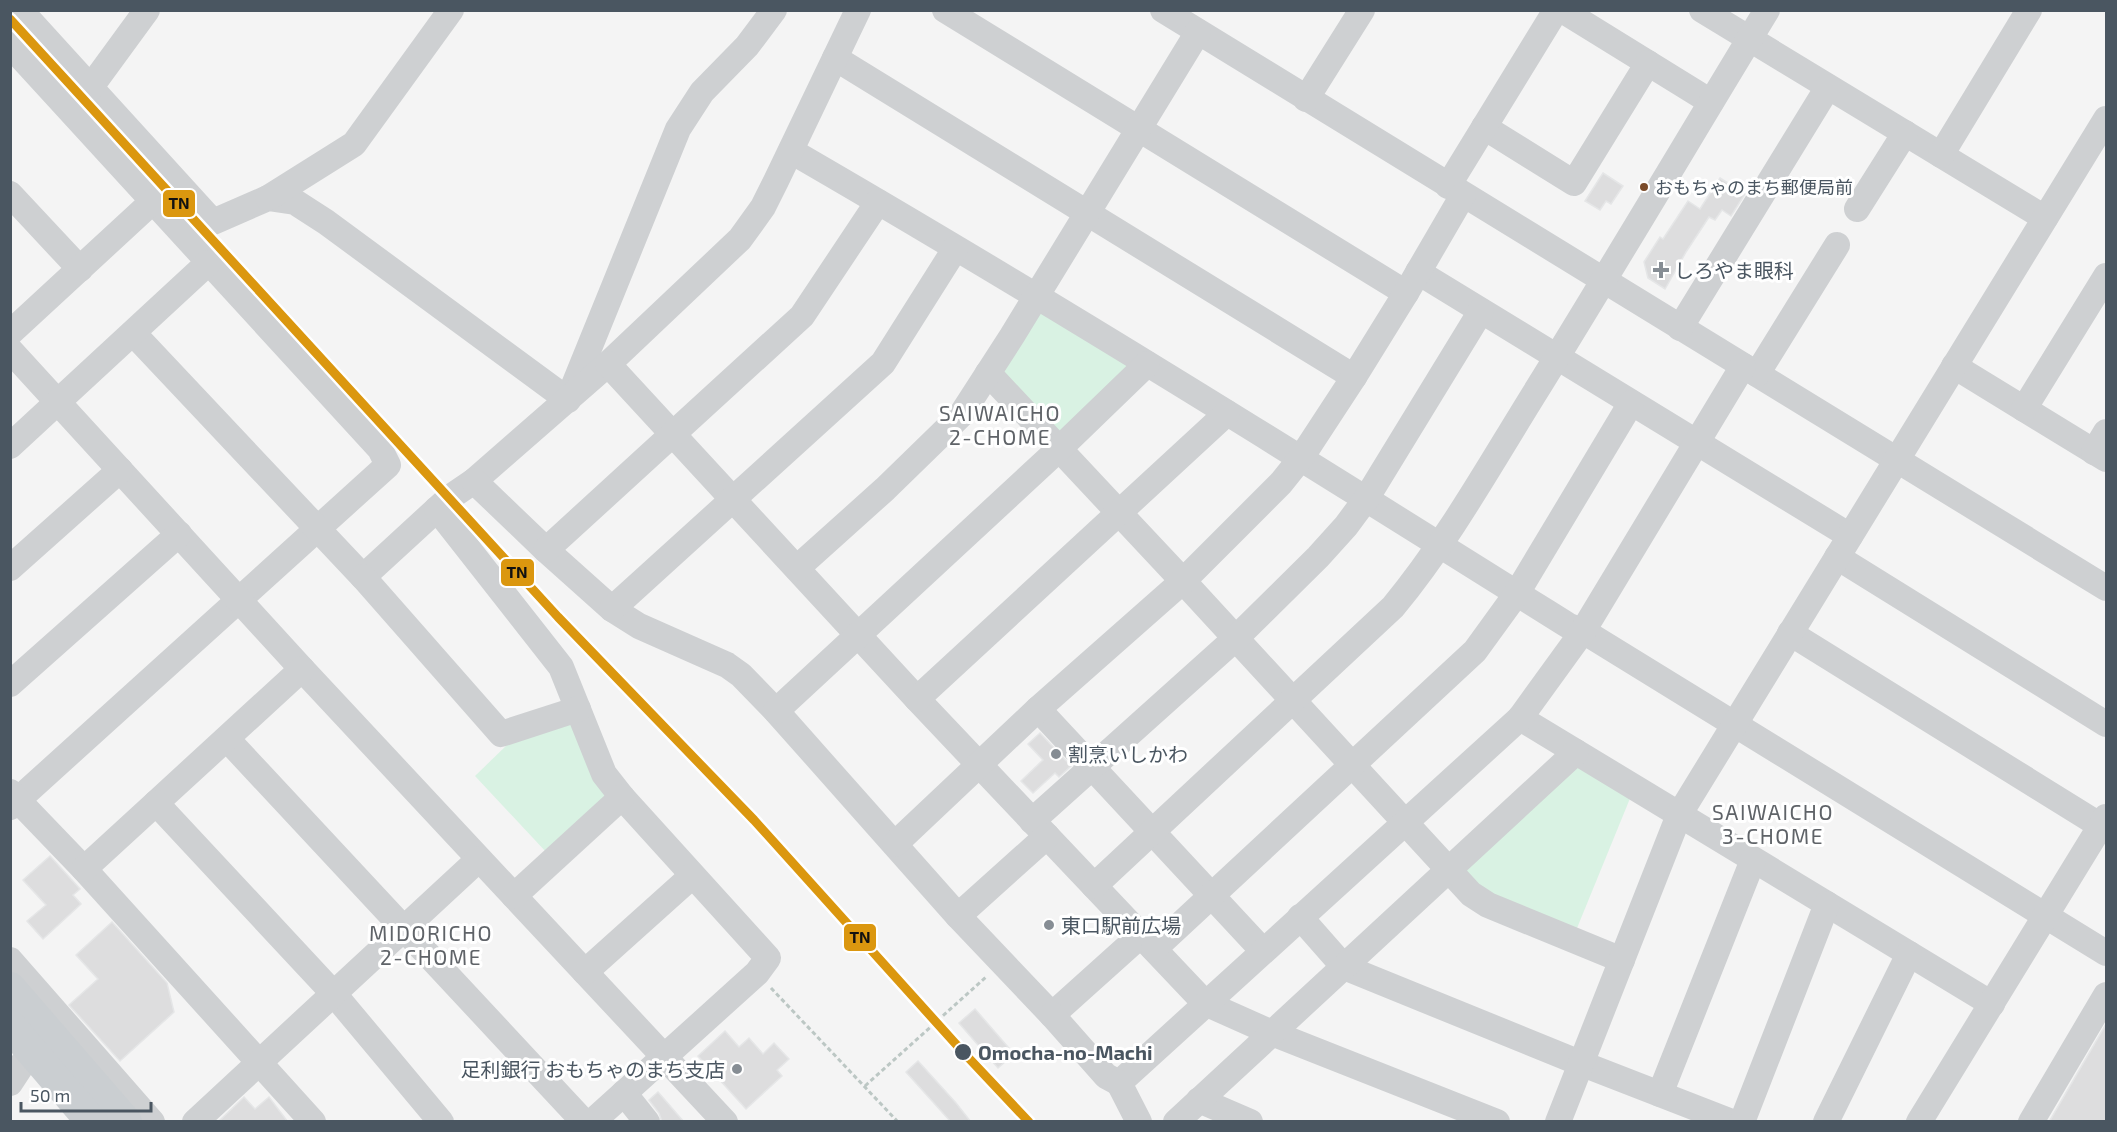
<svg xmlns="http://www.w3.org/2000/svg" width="2117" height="1132" font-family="'Exo 2','Noto Sans JP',sans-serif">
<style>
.green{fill:#d9f2e3}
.building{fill:#ddddde;stroke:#e5e6e7;stroke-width:1.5}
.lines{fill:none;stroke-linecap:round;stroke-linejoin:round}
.path{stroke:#bcc7c4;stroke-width:3;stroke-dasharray:4.5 3;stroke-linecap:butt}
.minor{stroke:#ced0d2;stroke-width:26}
.major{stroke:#caced1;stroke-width:32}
.rail-1-casing{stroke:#fff;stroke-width:14}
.rail-1{stroke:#db970f;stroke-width:9}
.bus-dot{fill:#7a4b2a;stroke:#fff;stroke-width:2}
.poi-dot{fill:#868d94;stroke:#fff;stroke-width:2}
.stop-dot{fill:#4a5661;stroke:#fff;stroke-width:2}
.labels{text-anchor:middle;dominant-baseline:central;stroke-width:6;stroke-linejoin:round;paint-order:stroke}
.bus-label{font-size:18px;fill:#4a5661;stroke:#fff;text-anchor:start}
.poi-label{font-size:20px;fill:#4a5661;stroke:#fff;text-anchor:start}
.stop-label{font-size:20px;font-weight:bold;fill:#4a5661;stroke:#fff;text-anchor:start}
.neighbourhood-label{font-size:21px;letter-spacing:1.5px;fill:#5f6368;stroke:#fff}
.line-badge{stroke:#fff;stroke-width:2}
.pale-badge-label{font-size:16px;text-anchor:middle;font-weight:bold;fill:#111}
</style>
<rect width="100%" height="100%" fill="#f4f4f4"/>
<g class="green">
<polygon points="1039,310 1131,367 1059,437 1000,370"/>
<polygon points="576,717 606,796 547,853 475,776 511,741"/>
<polygon points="1581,762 1631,796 1575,933 1485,894 1462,873"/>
</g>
<g class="building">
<polygon points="1603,173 1623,186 1611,204 1606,201 1600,210 1585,201"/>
<polygon points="1720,178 1745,194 1731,216 1722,210 1715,220 1709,217 1686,252 1665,289 1648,278 1644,262 1660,237 1663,239 1688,201 1700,209"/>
<polygon points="1040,733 1071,766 1059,777 1055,773 1033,793 1021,781 1043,760 1028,744"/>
<polygon points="50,856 80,889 73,895 81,904 43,939 27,921 46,905 23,880"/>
<polygon points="112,922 167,983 174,1012 120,1061 69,1005 98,979 76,955"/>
<polygon points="975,1009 1014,1054 998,1068 959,1023"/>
<polygon points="2106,1024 2106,1122 2049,1122"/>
<polygon points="725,1031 739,1047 749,1038 763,1054 774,1043 789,1059 777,1070 782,1076 746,1109 698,1056"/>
<polygon points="918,1061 956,1103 971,1122 951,1122 906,1072"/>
<polygon points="658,1092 684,1122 662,1122 659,1113 649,1100"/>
<polygon points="244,1097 255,1109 269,1097 288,1122 218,1122"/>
</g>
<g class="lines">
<g class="path">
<polyline points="771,988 898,1122"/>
<polyline points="865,1086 986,977"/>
</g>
<g class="minor">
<polyline points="20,10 213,222 268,198 295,202 326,222 568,400 678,129 702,92 747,46 774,10"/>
<polyline points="945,10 1406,293"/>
<polyline points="1163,10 2106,588"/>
<polyline points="1562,10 1711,102"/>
<polyline points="1702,10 2045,218"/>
<polyline points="10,45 380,449 388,465 10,807"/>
<polyline points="835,58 1354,377"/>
<polyline points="90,88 147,10"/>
<polyline points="1306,99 1362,10"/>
<polyline points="1484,127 1574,183 1648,63"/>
<path d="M791,151c263,152 521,314 778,475l14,5 523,322"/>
<polyline points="1941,155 2029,10"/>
<polyline points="1448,186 1556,10"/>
<polyline points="10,194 80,269"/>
<polyline points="268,198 354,144 451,10"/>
<polyline points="1857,209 1905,133"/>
<polyline points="1418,272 1850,536"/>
<polyline points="1680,328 1828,87"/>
<polyline points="10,333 152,202"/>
<polyline points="133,333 363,577 449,498 474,481 608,364 740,239 763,207 776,181 858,10"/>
<polyline points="10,350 302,669 725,1122"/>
<polyline points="608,364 917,699 1205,1003 1272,1033 1497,1122"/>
<polyline points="1954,366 2106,459"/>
<polyline points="988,373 1183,581 1471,894 1488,905 1622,960"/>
<polyline points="1757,374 1837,245"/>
<polyline points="2024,409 2106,276"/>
<polyline points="10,446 208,263"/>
<polyline points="2094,452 2106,432"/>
<polyline points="474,481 546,550 612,609 639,626 727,665 741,675 776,711 958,916"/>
<polyline points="437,509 561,667 604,774 622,797 768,958 757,973 592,1122"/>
<polyline points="546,550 802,316 878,202"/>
<polyline points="1837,557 2106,724"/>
<polyline points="10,568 120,470"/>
<polyline points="797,568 885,489 961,415 1012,336 1198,32"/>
<polyline points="363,577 501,734 578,709"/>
<polyline points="612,609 883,363 955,249"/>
<polyline points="1790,633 2101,826"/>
<polyline points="10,684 179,534"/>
<polyline points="917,699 1227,413"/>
<polyline points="1038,709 1263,951"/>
<polyline points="776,711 1059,449 1147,364"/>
<polyline points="1520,718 1992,1004"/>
<polyline points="227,739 584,1122"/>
<polyline points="10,792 84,869 313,1122"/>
<polyline points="156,803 302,669"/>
<polyline points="1032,821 1236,638 1318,557 1346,526 1366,499 1481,311"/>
<polyline points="1047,836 958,916 1052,1015 1141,935"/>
<polyline points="895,844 1038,709 1183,581 1281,483 1301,458 1354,377 1406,293 1463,195"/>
<polyline points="84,869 156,803 334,994 441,1122"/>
<path d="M1094,886l299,-279c53,-64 94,-137 138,-208 80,-129 157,-259 236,-389"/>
<polyline points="514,896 622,797"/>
<polyline points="1300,917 1344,967 1580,1063 1732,1122"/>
<polyline points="1154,949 1475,651 1517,593 1631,403"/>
<polyline points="10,960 152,1122"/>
<polyline points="585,972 692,876"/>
<polyline points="1052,1015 1106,1076 1119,1083 1520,718 1583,631 1743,366"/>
<polyline points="10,1083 31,1051"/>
<polyline points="1119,1083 1139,1122"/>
<polyline points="624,1093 647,1122"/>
<polyline points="1660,1094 1753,860"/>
<polyline points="1199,1100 1250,1122"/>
<polyline points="195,1122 479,859"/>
<polyline points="1176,1122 1576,752"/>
<polyline points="1558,1122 1679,815 2106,119"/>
<polyline points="1742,1122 1827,904"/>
<polyline points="1826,1122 1909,954"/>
<polyline points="1919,1122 2106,817"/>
<polyline points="2031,1122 2106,995"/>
</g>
<g class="major">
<polyline points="10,988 126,1122"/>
<polyline points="10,1026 92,1122"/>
</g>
<defs>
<polyline id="rail-1" points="10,19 558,617 754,820 963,1052 1029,1122"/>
</defs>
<use href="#rail-1" class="rail-1-casing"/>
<use href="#rail-1" class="rail-1"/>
</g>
<circle class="bus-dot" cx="1644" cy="187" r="5"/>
<g class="poi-dot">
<path d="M1658 261h6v6h6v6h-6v6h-6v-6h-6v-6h6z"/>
<circle cx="1056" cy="754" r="6"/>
<circle cx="1049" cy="925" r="6"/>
<circle cx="737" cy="1069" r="6"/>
</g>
<circle class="stop-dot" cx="963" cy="1052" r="9"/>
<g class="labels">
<g class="bus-label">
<text x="1655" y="187">おもちゃのまち郵便局前</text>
</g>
<g class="poi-label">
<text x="1674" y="270">しろやま眼科</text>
<text x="1068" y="754">割烹いしかわ</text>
<text x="1061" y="925">東口駅前広場</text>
<text x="725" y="1069" text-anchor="end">足利銀行 おもちゃのまち支店</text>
</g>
<g class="stop-label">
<text x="978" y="1052">Omocha-no-Machi</text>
</g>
<g class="neighbourhood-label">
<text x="1000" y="412">SAIWAICHO<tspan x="1000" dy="24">2-CHOME</tspan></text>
<text x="1773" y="811">SAIWAICHO<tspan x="1773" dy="24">3-CHOME</tspan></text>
<text x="431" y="932">MIDORICHO<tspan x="431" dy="24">2-CHOME</tspan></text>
</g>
</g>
<g class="line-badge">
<rect x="162" y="189" width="34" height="29" rx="6" fill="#db970f"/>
<rect x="500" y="558" width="35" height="29" rx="6" fill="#db970f"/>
<rect x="843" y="923" width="34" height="29" rx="6" fill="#db970f"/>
</g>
<g class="pale-badge-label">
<text x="179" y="209">TN</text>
<text x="517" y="578">TN</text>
<text x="860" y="943">TN</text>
</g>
<rect width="2117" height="1132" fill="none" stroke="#4a5661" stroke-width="24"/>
<path d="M21 1102v9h130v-9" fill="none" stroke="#4a5661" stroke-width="3"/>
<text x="30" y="1102" font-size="18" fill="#4a5661" stroke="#ffffff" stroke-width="4.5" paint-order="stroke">50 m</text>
</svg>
